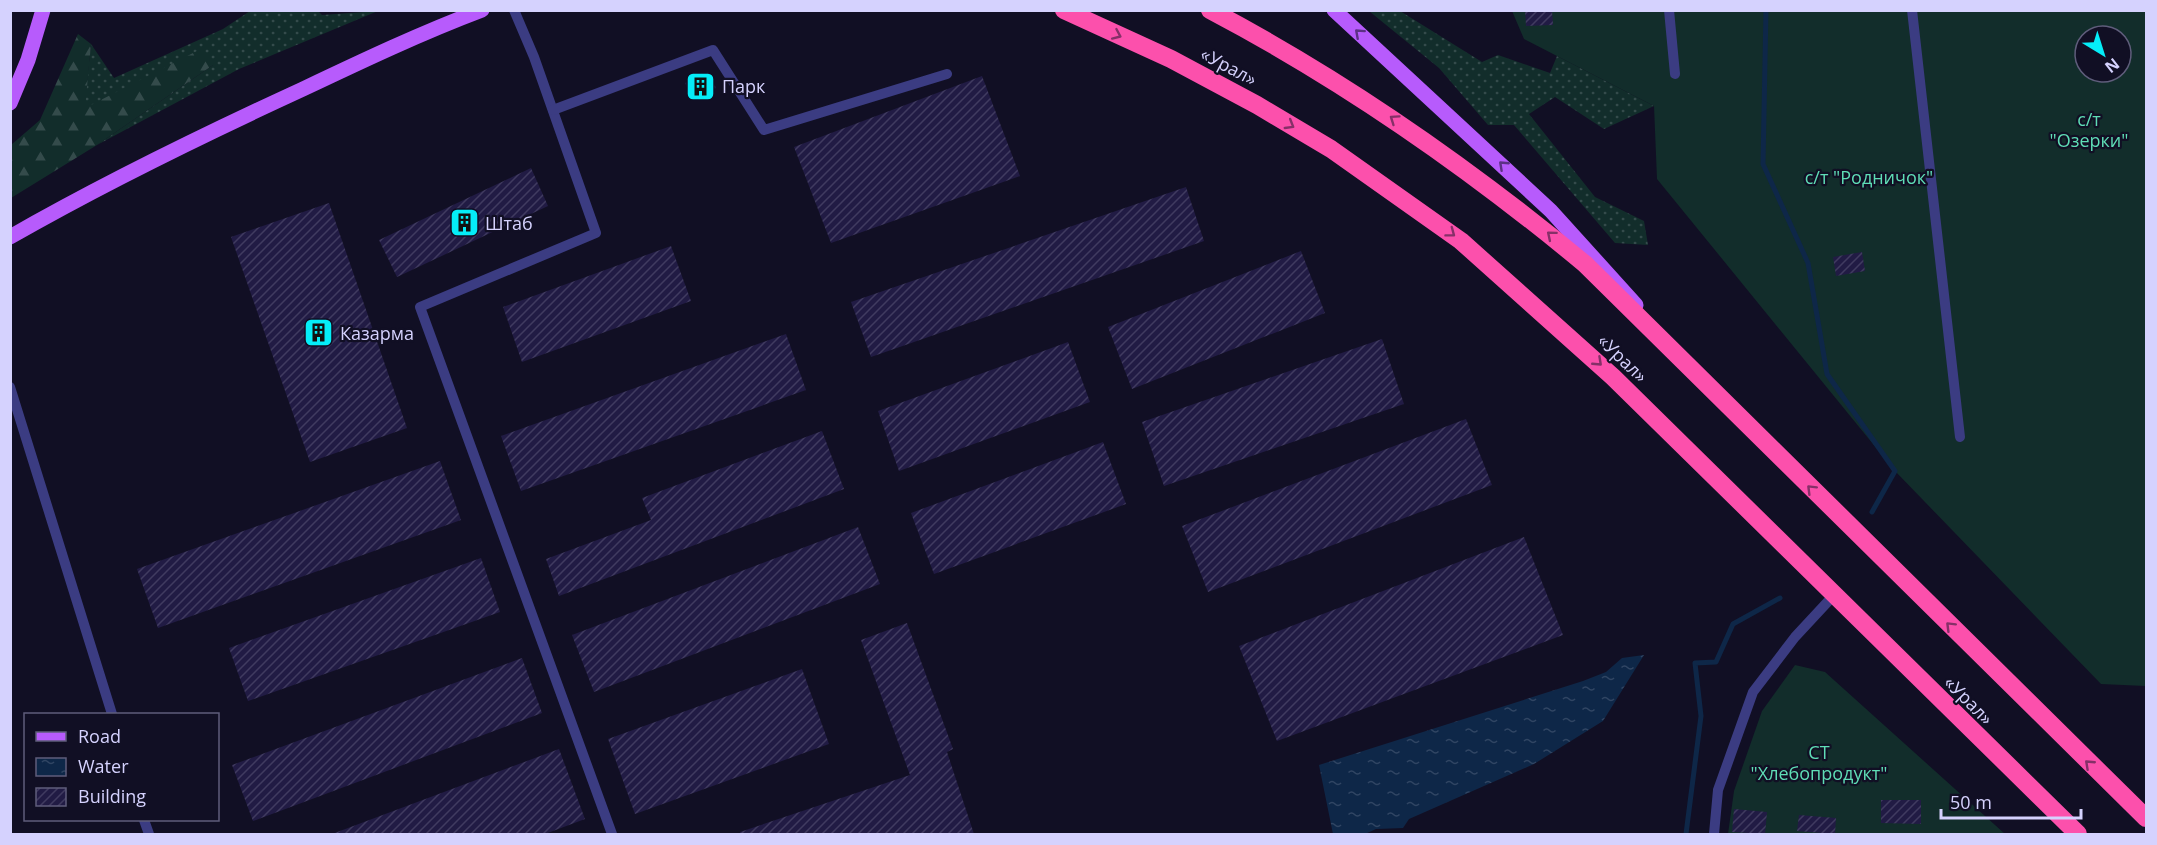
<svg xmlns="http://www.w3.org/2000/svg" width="2157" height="845" font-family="'Open Sans',sans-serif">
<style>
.grass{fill:url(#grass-dots)}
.forest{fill:url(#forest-firs)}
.garden{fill:#122d2b;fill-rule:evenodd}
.water{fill:url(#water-ripples)}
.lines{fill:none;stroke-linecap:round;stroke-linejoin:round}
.stream{stroke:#0e2748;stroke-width:5}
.building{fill:url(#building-hatch)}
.lane{stroke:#3b3c82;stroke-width:10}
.primary{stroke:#b75bfc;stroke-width:15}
.highway{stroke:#fc50ac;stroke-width:18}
.oneway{stroke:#5c3185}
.oneway2{stroke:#863068}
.labels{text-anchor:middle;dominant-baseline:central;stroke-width:4.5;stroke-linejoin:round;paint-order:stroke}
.street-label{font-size:18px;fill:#d5d2fe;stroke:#110f24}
.poi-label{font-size:18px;fill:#d5d2fe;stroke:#110f24;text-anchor:start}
.park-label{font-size:18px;fill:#5fddb6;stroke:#110f24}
</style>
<defs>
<pattern id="grass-dots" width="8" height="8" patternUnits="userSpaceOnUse" patternTransform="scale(1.5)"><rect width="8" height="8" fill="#122d2b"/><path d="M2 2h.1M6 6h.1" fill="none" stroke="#344b4b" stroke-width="1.8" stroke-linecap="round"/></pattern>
<pattern id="forest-firs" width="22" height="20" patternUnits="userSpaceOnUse" patternTransform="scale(1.5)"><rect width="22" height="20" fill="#122d2b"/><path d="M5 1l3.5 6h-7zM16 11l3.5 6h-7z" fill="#344b4b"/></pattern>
<pattern id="water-ripples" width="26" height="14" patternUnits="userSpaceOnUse" patternTransform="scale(1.5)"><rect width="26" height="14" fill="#0e2748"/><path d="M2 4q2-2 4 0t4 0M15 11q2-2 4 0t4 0" fill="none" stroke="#304563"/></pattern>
<pattern id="building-hatch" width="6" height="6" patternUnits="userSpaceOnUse" patternTransform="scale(1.5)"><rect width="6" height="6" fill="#211b44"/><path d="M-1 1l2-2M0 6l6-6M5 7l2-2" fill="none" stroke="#403b60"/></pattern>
</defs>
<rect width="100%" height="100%" fill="#110f24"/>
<g class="grass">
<polygon points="250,11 318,11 322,15 378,11 239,69 97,145 213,65 84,109 91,44 114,78 223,29"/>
<polygon points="1369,11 1400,11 1482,62 1498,55 1550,73 1557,56 1654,106 1604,129 1555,97 1529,114 1595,197 1644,221 1648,245 1615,243 1514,125 1488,125 1439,68"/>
</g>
<polygon class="forest" points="78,34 91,44 85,108 197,51 213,65 97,145 11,198 11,145 40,120"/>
<g class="garden">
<path d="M1512,11h634v675l-45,-2 -206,-213 -238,-292 -3,-73 -130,-67zM2085,36h36v36h-36z"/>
<polygon points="1795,665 1825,672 2005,834 1728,834 1734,791 1762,711"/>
</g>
<polygon class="water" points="1644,655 1603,721 1534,764 1409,819 1403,828 1376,829 1365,834 1333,834 1319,765 1583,681 1606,672 1622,658"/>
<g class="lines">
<g class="stream">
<polyline points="1766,10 1763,164 1808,263 1827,374 1895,471 1872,512"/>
<polyline points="1686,834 1701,716 1695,663 1716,662 1733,624 1780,598"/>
</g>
</g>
<g class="building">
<polygon points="1525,10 1552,10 1553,25 1526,26"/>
<polygon points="708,72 716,88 693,99 685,83"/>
<polygon points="982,76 1020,176 831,243 794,147"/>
<polygon points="531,168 548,206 397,277 379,240"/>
<polygon points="1186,187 1204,241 871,357 851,302"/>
<polygon points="329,203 407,428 310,462 231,237"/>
<polygon points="671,246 691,301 522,362 503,307"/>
<polygon points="1301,251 1325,313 1132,389 1108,327"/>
<polygon points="1862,252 1865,271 1836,276 1833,257"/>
<polygon points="786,334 806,390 521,491 501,436"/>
<polygon points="1382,339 1404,404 1164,486 1142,422"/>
<polygon points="1068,342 1090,402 899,471 878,411"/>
<polygon points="1466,419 1492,485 1208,592 1182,526"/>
<polygon points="822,431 844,489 559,596 546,559 651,520 642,498"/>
<polygon points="1103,442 1126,504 934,574 911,513"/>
<polygon points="440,461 461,520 158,628 137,569"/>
<polygon points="858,527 880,584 594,692 572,635"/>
<polygon points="1524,537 1563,635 1277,741 1239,646"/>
<polygon points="481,558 500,612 248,701 229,648"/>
<polygon points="907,623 953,749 947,752 974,834 740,834 740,832 910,775 861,640"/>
<polygon points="522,658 542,713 253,821 232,765"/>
<polygon points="802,669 829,744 635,814 608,739"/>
<polygon points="559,749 585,819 545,834 332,834"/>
<polygon points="1881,800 1921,800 1921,824 1881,823"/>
<polygon points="1734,809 1767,812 1765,834 1732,832"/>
<polygon points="1799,815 1836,818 1835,834 1797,831"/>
</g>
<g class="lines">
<g class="lane">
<polyline points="514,10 534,57 596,233 420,307 612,834"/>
<polyline points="1669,10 1675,74"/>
<polyline points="1912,10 1960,437"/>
<polyline points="553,110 713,50 764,130 947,74"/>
<polyline points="10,387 112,714"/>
<polyline points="144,820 149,834"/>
<polyline points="1714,834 1718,790 1753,692 1795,637 1834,595"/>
</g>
<g class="primary">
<polyline points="1334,10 1551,211 1636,305"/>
<polyline points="10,103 28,60 43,10"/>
<path d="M10,237c96,-55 193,-102 293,-148 59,-28 118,-56 179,-79"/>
</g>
<g class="highway">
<polyline points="1064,10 1171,59 1257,105 1331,149 1461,241 1613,377 2078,834"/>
<path d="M1210,10c135,71 258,157 375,254l561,554"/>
</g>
</g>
<defs><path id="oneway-chevron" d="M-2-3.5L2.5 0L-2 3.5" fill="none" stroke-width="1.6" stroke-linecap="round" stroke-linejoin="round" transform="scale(1.5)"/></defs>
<g class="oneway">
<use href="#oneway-chevron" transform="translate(1359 33) rotate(-138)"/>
<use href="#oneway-chevron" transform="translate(1503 165) rotate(-137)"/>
</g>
<g class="oneway2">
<use href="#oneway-chevron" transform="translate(1117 35) rotate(24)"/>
<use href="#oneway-chevron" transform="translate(1394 119) rotate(-145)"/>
<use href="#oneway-chevron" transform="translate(1290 125) rotate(31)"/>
<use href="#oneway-chevron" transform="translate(1451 233) rotate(37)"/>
<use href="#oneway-chevron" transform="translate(1551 235) rotate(-140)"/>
<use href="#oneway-chevron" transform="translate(1598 362) rotate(43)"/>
<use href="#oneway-chevron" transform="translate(1811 489) rotate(-135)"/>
<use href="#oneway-chevron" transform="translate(1950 626) rotate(-135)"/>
<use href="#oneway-chevron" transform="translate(2089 764) rotate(-137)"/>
</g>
<defs>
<symbol id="building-square" viewBox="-11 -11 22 22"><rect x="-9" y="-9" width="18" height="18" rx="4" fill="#05edf8" stroke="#110f24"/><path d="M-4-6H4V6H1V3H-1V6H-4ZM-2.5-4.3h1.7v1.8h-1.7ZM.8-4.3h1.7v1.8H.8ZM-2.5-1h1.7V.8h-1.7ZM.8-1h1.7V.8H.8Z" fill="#111"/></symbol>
</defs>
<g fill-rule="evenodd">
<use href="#building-square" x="684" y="70" width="33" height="33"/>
<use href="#building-square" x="448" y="206" width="33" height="33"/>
<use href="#building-square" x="302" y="316" width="33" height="33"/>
</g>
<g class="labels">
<g class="street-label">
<text transform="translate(1229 66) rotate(28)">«Урал»</text>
<text transform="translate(1623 358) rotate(44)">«Урал»</text>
<text transform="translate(1969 700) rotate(45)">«Урал»</text>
</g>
<g class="poi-label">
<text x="722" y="86">Парк</text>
<text x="485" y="223">Штаб</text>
<text x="340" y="333">Казарма</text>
</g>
<g class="park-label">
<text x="2089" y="119">с/т<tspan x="2089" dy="21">"Озерки"</tspan></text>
<text x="1869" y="177">с/т "Родничок"</text>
<text x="1819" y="752">СТ<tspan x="1819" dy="21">"Хлебопродукт"</tspan></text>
</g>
</g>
<rect width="2157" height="845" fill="none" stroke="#d5d2fe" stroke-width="24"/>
<rect x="24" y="713" width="195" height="108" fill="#110f24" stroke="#5f5d7b" stroke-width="1.5"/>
<rect x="36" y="732" width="30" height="9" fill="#b75bfc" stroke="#5f5d7b" stroke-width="1.5"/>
<text x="78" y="743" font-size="18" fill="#d5d2fe">Road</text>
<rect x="36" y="758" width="30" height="18" fill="url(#water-ripples)" stroke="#5f5d7b" stroke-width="1.5"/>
<text x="78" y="773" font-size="18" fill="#d5d2fe">Water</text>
<rect x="36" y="788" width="30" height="18" fill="url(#building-hatch)" stroke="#5f5d7b" stroke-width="1.5"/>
<text x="78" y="803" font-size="18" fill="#d5d2fe">Building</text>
<g transform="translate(2103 54) rotate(142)"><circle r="28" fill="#110f24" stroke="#5f5d7b" stroke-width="1.5"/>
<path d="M0-4.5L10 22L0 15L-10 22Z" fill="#05edf8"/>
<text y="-9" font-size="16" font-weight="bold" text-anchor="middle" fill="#d5d2fe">N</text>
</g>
<path d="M1941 809v9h140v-9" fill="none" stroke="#d5d2fe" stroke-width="3"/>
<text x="1950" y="809" font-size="18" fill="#d5d2fe" stroke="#110f24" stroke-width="4.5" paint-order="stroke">50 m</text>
</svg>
